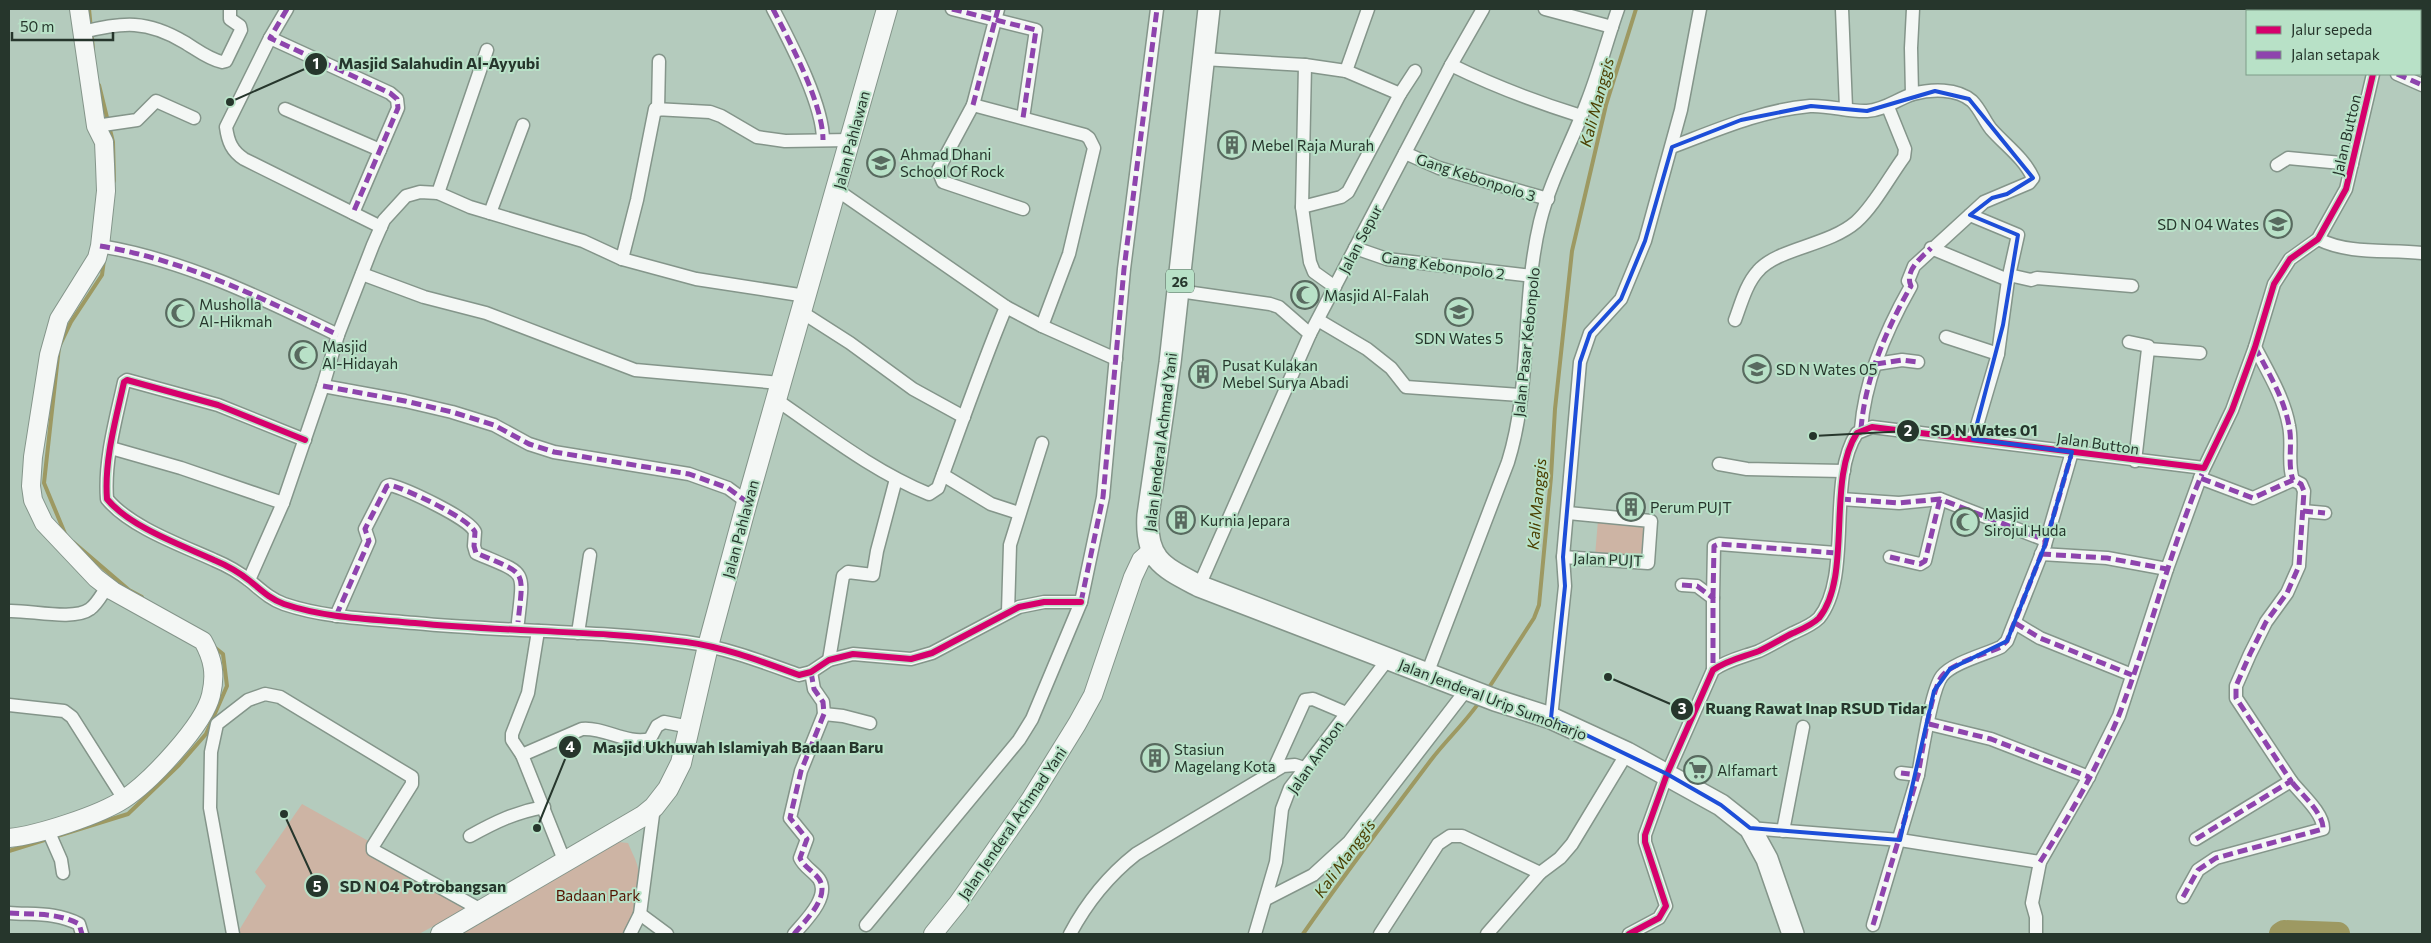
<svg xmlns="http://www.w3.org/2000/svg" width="2431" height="943" font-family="Commissioner,sans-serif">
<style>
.green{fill:#cdb4a4}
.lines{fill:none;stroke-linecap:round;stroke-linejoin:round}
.stream{stroke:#9d9962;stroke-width:4}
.river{stroke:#9d9962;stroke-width:24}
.minor-casing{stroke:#84958a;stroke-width:15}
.secondary-casing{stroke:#84958a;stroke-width:20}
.primary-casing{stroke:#84958a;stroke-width:22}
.trunk-casing{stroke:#84958a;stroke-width:24}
.minor{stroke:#f4f7f5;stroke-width:12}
.secondary{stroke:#f4f7f5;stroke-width:18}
.primary{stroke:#f4f7f5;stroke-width:20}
.trunk{stroke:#f4f7f5;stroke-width:21}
.quiet{stroke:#8e44ad;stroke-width:5;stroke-dasharray:10 5;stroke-linecap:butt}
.cycleway-casing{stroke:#b8e1c7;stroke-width:9}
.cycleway{stroke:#d6006c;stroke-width:6}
.marked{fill:none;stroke:#1d4ed8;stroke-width:4;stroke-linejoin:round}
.labels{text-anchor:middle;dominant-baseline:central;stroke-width:4;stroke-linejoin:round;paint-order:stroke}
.shield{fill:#b8e1c7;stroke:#52695a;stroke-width:1}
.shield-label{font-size:14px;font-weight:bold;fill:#26362c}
.street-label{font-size:15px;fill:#26362c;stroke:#b8e1c7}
.poi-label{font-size:15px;fill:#26362c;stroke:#b8e1c7;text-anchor:start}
.park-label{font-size:15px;fill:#541300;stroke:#b8e1c7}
.water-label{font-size:16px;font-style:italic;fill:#4b3f02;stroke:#b8e1c7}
.leader{fill:none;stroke:#26362c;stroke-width:2}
.callout-dot{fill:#26362c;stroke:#b8e1c7;stroke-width:2}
.mark-label{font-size:15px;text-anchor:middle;font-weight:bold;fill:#fff}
.callout-label{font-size:16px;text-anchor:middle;font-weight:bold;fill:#26362c;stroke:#b8e1c7;stroke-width:4;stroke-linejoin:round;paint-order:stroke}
</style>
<rect width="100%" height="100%" fill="#b4cbbd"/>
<g class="green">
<polygon points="1598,520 1646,525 1644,560 1595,556"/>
<polygon points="302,804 478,902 419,934 239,934 238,932 266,886 255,872"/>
<path d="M609,841l19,2c3,8 9,18 10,26 4,20 -3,50 -15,65h-165z"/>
</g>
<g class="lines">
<g class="stream">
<polyline points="89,9 93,49"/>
<polyline points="99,85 113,142 114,181"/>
<polyline points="66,536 44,483 59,347 71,322 102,275 104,260"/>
<polyline points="73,542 129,590 142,597"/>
<polyline points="1488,689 1534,618 1539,605 1551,477 1555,409 1572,251 1606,105 1636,9"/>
<polyline points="9,851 128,814 179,765 206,734 227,686 223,654 213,646"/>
<path d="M1303,934c41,-59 85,-117 128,-174 16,-21 35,-38 49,-59"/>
</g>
<polyline class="river" points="2281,934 2284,932 2338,934"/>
<defs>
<g id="minor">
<path d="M287,9l-17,29 -44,89c2,15 6,24 18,32l137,68"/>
<path d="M773,9c17,33 50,95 50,131"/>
<polyline points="952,9 1036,30 1023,118"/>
<polyline points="1545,9 1612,27"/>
<polyline points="1842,9 1846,108"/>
<polyline points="2313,9 2314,11"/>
<polyline points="2384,11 2385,9"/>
<path d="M83,32c40,-10 64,-12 101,10 12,7 24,17 38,20l4,-1 15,-31 -1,-4 -10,-7v-10"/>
<polyline points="270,38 390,93 397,99 398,108 353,213"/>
<polyline points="1203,59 1305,65 1346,71 1400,94 1348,192 1341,197 1302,207"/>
<polyline points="1305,65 1302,207 1306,235 1310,262 1314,272 1335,287"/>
<path d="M1451,65c43,21 85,37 130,51"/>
<polyline points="1346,71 1368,9"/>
<polyline points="2397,74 2422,85"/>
<polyline points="1400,94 1415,71"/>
<polyline points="1912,94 1911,48 1913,9"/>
<polyline points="973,105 998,9"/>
<polyline points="285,109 380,150"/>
<polyline points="658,110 659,61"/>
<polyline points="96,126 137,120 156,101 194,118"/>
<path d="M1672,147c45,-17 90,-37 138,-41 19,-1 39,6 57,5 18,-1 30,-12 46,-17 18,-5 44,-6 59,7 8,8 12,19 19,28 14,16 33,29 42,49l-4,5 -45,19 -70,64 -6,15 3,5c-25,44 -46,93 -50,143"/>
<polyline points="1405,153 1439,168 1548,199"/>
<polyline points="2277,165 2288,158 2352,164"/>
<polyline points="837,190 1006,307 1042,326 1116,359"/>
<polyline points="438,193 487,50"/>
<polyline points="1023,209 943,182 938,170 973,105 1085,135 1089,138 1094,148 1069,254 1042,326"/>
<polyline points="490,213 523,125"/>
<polyline points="1970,215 2018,235 2008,280"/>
<path d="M2318,239c32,16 69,10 104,14"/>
<path d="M100,246c85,14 162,52 238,89"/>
<polyline points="1355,248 1387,259 1532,276"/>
<polyline points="1931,248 2008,280 1998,354 1973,439"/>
<polyline points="622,259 637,200 655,109 710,112 721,116 757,137 785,141 851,140"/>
<polyline points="362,274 424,297 486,313 635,370 780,383"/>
<polyline points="2009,275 2031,280 2037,278 2132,286"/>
<polyline points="1179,291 1270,304 1279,307 1310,334"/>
<polyline points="800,311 850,343 913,389 964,417"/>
<polyline points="1318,320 1367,349 1391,368 1406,387 1520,395"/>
<path d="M1735,320c6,-16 11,-36 23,-49 20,-23 70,-25 98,-49 18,-16 34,-46 48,-65l1,-8 -17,-42"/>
<polyline points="1946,337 1998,354"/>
<polyline points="2129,342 2148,346 2148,349"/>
<path d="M2255,347c13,25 29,51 34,79 4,18 -2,37 4,54"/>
<polyline points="1876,364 1902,360 1918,362"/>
<polyline points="323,386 405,401 452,412 494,425 529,444 554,452 689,474 728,488 747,502"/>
<path d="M775,399c50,34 98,72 154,95l9,-6c22,-60 43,-121 68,-181"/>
<path d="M305,440l-87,-35 -91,-25 -3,2c-8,37 -20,78 -17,117 23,28 74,46 107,61 12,5 26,13 36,21 11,9 20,18 34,23 41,14 87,15 131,19 90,9 181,7 271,19 38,5 77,20 113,33l12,-3 18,-12 24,-6 58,5 21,-6 87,-46 25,-5h37"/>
<polyline points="111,448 181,468 283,503"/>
<polyline points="2135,461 2148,349 2200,353"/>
<polyline points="1719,464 1747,469 1844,471"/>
<polyline points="943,475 991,504 1019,513"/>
<path d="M1841,499l58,4 41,-4 105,41v5l-38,96 -6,6c-15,7 -49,16 -59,29 -11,14 -20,78 -24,99"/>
<polyline points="2303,511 2325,513"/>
<polyline points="2045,545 2072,452"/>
<polyline points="2041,554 2107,558 2167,569"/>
<polyline points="1563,557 1648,563 1651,521 1568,513"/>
<polyline points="1890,557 1920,564 1925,561 1940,499"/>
<polyline points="249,580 283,503 323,386 338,335 373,245 384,220 406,196 420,192 438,193 470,207 583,241 622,259 696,279 806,296"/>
<polyline points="1682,585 1697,586 1713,598 1713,670"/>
<polyline points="1199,586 1310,334 1451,65 1483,9"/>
<polyline points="1713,598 1714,546 1719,544 1836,553"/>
<path d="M9,611c21,-1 65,10 81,-2 7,-5 12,-15 17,-22"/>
<polyline points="1008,612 1010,545 1042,443"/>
<path d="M336,616l33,-75 -4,-12 22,-43 3,-1c16,4 79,33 85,47l-1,14 2,7c51,22 48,14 42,69"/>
<polyline points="2015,623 2040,638 2132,675"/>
<polyline points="578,633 590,555"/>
<polyline points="829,660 843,576 848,572 873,575 877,551 896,479"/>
<path d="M1427,674l81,-212c24,-77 13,-161 32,-240 10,-41 32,-80 47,-120 12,-30 20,-62 31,-93"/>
<polyline points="9,705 64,711 72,717 124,799"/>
<polyline points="824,714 843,716 870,723"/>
<polyline points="1551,718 1565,586 1563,557 1580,362 1590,333 1621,299 1645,241 1681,110 1700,9"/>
<polyline points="1929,724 1991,739 2089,777"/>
<polyline points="522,755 512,740 512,734 528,693 538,631"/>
<polyline points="1272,773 1305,700 1313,699 1346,713"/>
<polyline points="47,828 61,860 63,873"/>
<polyline points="1750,828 1900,840 2040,862"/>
<polyline points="1783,831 1803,727"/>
<path d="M470,836c25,-14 46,-24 74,-29"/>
<polyline points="2196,839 2291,781 2236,698 2236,686 2250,654 2266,622 2287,593 2299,566 2304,491 2301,484 2293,480 2253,498 2200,478"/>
<path d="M564,860l-42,-105 60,-26c23,-2 45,16 68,10l7,-13 7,-4 26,5"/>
<path d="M2183,897l15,-27 18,-12 107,-29c1,-16 -23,-36 -32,-48"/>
<polyline points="1266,899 1313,875 1349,842 1467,689"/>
<path d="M9,913c25,2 47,-1 70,11l3,10"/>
<polyline points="640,914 667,934"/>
<polyline points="866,925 1019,740 1032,719 1081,602 1103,497 1124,269 1157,9"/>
<polyline points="1873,925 1918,775 1901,773"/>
<polyline points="233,934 210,808 211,752 217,724 248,700 265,694 280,697 412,777 412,784 373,846 373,850 483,911"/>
<polyline points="630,934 640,914 654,807"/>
<path d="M794,934c10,-12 37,-37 25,-55 -6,-8 -15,-12 -19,-21l7,-19 -17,-21 11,-47 23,-57 -1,-12 -9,-13 -3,-17"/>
<path d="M1070,934c17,-32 38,-58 66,-80l147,-88 12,-1 9,3"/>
<polyline points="1255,934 1276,862 1282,809 1290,788 1388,659"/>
<polyline points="1380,934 1438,844 1450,836 1462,836 1540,873 1560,858 1572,844 1627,753"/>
<polyline points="1487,934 1540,873"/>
<path d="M1629,934l30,-16 7,-12 -21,-64v-7l22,-61 46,-104c14,-10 30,-13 46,-19 11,-5 22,-12 34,-18 9,-4 19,-8 26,-15 34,-42 7,-138 38,-185l15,-6 332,41 28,-58 23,-63 19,-63 16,-25 28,-20 28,-50 27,-115"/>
<polyline points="2036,934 2036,917 2032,903 2040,862 2086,782 2119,716 2167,569 2203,470"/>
</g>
<g id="secondary">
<path d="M9,838c29,-3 91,-23 115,-39 26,-17 80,-74 87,-104 5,-21 2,-36 -8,-54l-90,-50 -17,-13 -52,-55 -11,-23 -2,-14 2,-29 16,-102 10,-36 38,-61 3,-12 6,-55 -1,-27 -1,-22 -8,-16 -17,-117"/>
<polyline points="933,934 958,903 1030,800 1077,724 1093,695 1133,577 1141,560 1151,551"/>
</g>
<polyline id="primary" points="441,934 643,816 654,807 668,789 681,763 708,646 747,502 887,9"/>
<path id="trunk" d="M1209,9l-39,354 -22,152c-3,45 15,52 51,71l296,114 56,18 76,35 94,52 29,23 17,31 26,75"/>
</defs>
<use href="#minor" class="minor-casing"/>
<use href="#secondary" class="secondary-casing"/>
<use href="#primary" class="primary-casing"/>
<use href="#trunk" class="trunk-casing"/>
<use href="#minor" class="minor"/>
<use href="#secondary" class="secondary"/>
<use href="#primary" class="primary"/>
<use href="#trunk" class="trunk"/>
<g class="quiet">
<polyline points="287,9 270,38 390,93 397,99 398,108 353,213"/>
<path d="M773,9c17,33 50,95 50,131"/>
<polyline points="952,9 1036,30 1023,118"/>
<polyline points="2313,9 2314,11"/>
<polyline points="2397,74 2422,85"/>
<polyline points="973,105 998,9"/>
<path d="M100,246c85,14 162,52 238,89"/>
<path d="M2255,347c13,25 29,51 34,79 4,18 -2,37 4,54"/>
<polyline points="1876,364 1902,360 1918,362"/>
<polyline points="323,386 405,401 452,412 494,425 529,444 554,452 689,474 728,488 747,502"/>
<path d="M1861,429c4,-50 25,-99 50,-143 -7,-15 10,-28 20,-38"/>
<path d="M1841,499l58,4 41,-4 105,41v5l-38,96 -6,6c-15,7 -49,16 -59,29 -11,14 -20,78 -24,99"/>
<polyline points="2303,511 2325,513"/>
<polyline points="2045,545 2072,452"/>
<polyline points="2041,554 2107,558 2167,569"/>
<polyline points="1890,557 1920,564 1925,561 1940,499"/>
<polyline points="1682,585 1697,586 1713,598 1713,670"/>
<polyline points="1713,598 1714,546 1719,544 1836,553"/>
<polyline points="1081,602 1103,497 1124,269 1157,9"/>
<path d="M336,616l33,-75 -4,-12 22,-43 3,-1c16,4 79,33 85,47l-1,14 2,7c51,22 48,14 42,69"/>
<polyline points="2015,623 2040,638 2132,675"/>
<polyline points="1929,724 1991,739 2089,777"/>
<polyline points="2196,839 2291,781 2236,698 2236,686 2250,654 2266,622 2287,593 2299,566 2304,491 2301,484 2293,480 2253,498 2200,478"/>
<path d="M2040,862c29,-45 59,-97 79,-147 31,-79 50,-163 83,-241"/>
<path d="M2183,897l15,-27 18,-12 107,-29c1,-16 -23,-36 -32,-48"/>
<path d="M9,913c25,2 47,-1 70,11l3,10"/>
<polyline points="1873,925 1918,775 1901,773"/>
<path d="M794,934c10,-12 37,-37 25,-55 -6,-8 -15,-12 -19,-21l7,-19 -17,-21 11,-47 23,-57 -1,-12 -9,-13 -3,-17"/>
</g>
<defs>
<g id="cycleway">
<path d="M305,440l-87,-35 -91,-25 -3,2c-8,37 -20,78 -17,117 23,28 74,46 107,61 12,5 26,13 36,21 11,9 20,18 34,23 41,14 87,15 131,19 90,9 181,7 271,19 38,5 77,20 113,33l12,-3 18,-12 24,-6 58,5 21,-6 87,-46 25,-5h37"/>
<path d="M1629,934l30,-16 7,-12 -21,-64v-7l22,-61 46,-104c14,-10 30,-13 46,-19 11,-5 22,-12 34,-18 9,-4 19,-8 26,-15 34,-42 7,-138 38,-185l15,-6 332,41 28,-58 23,-63 19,-63 16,-25 28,-20 28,-50 27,-115"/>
</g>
</defs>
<use href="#cycleway" class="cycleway-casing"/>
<use href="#cycleway" class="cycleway"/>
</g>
<path class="marked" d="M1935,91l34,8 64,79 -26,16 -15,4 -22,17 48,20 -15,90 -30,114 99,13 -27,93 -38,96 -57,28 -16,22 -34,149 -150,-12 -29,-23 -54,-31 -116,-56 14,-132 -2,-29 17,-195 10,-29 31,-34 24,-58 27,-94 69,-27 70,-14 56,5z"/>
<defs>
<symbol id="building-ring" viewBox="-11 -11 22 22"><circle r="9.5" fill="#b8e1c7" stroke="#586a5f" stroke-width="1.5"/><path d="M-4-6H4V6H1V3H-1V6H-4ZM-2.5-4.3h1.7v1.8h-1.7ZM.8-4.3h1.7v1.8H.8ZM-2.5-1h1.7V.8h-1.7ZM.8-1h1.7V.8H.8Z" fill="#586a5f"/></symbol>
<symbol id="school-ring" viewBox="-11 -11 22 22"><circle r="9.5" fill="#b8e1c7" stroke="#586a5f" stroke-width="1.5"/><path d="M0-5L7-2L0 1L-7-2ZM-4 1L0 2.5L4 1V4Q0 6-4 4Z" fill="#586a5f"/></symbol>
<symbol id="mosque-ring" viewBox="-11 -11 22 22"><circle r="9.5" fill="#b8e1c7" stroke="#586a5f" stroke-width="1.5"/><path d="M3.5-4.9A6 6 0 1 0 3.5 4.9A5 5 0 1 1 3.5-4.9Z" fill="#586a5f"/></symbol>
<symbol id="supermarket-ring" viewBox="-11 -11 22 22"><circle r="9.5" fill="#b8e1c7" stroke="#586a5f" stroke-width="1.5"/><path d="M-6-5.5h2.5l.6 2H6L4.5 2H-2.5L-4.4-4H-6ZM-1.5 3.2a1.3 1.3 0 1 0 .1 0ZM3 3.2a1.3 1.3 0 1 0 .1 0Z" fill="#586a5f"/></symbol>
</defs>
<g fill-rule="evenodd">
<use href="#building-ring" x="1216" y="129" width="32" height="32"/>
<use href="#school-ring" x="865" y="147" width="32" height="32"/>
<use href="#school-ring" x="2262" y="208" width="32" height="32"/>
<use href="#mosque-ring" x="1289" y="279" width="32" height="32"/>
<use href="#school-ring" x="1443" y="296" width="32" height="32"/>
<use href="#mosque-ring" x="164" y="297" width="32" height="32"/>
<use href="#mosque-ring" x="287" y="339" width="32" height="32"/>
<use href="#school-ring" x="1741" y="353" width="32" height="32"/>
<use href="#building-ring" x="1187" y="358" width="32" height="32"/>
<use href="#building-ring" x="1615" y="491" width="32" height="32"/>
<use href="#building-ring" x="1165" y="504" width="32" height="32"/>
<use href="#mosque-ring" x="1949" y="506" width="32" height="32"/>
<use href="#building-ring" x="1139" y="742" width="32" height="32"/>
<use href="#supermarket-ring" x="1682" y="754" width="32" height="32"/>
</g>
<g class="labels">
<rect class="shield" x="1166" y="269.5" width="28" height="23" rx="4"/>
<g class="shield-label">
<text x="1180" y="281">26</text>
</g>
<g class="street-label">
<text transform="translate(2346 135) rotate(-77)">Jalan Button</text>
<text transform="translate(851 140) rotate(-75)">Jalan Pahlawan</text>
<text transform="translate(1476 177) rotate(18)">Gang Kebonpolo 3</text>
<text transform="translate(1360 239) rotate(-62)">Jalan Sepur</text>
<text transform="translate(1443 265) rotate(8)">Gang Kebonpolo 2</text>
<text transform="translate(1526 342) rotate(-84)">Jalan Pasar Kebonpolo</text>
<text transform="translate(1160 442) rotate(-83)">Jalan Jenderal Achmad Yani</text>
<text transform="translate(2098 443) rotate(8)">Jalan Button</text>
<text transform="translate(740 529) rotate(-75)">Jalan Pahlawan</text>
<text transform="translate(1608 559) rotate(2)">Jalan PUJT</text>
<text transform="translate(1493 699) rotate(21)">Jalan Jenderal Urip Sumoharjo</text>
<text transform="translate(1315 757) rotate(-55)">Jalan Ambon</text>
<text transform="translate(1012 823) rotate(-56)">Jalan Jenderal Achmad Yani</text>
</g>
<g class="poi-label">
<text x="1251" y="145">Mebel Raja Murah</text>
<text x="900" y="154">Ahmad Dhani<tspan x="900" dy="17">School Of Rock</tspan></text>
<text x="2259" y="224" text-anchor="end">SD N 04 Wates</text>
<text x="1324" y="295">Masjid Al-Falah</text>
<text x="199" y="304">Musholla<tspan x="199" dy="17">Al-Hikmah</tspan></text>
<text x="1459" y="338" text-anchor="middle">SDN Wates 5</text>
<text x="322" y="346">Masjid<tspan x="322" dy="17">Al-Hidayah</tspan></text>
<text x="1222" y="365">Pusat Kulakan<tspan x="1222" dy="17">Mebel Surya Abadi</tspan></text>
<text x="1776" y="369">SD N Wates 05</text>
<text x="1650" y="507">Perum PUJT</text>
<text x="1984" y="513">Masjid<tspan x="1984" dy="17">Sirojul Huda</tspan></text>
<text x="1200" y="520">Kurnia Jepara</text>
<text x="1174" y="749">Stasiun<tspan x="1174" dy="17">Magelang Kota</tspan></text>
<text x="1717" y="770">Alfamart</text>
</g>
<g class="park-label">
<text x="598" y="895">Badaan Park</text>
</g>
<g class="water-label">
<text transform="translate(1596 102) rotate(-75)">Kali Manggis</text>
<text transform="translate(1536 504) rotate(-85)">Kali Manggis</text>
<text transform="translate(1344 858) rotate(-54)">Kali Manggis</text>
</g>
</g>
<path class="leader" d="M230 102L316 64M1813 436L1908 431M1608 677L1682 709M537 828L570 747M284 814L317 886"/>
<g class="callout-dot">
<circle cx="230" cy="102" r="5"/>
<circle cx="1813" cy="436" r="5"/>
<circle cx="1608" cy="677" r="5"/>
<circle cx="537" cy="828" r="5"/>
<circle cx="284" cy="814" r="5"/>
<circle cx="316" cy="64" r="12"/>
<circle cx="1908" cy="431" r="12"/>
<circle cx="1682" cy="709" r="12"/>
<circle cx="570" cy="747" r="12"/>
<circle cx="317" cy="886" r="12"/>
</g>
<g class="mark-label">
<text x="316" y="69">1</text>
<text x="1908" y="436">2</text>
<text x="1682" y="714">3</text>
<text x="570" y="752">4</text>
<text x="317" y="892">5</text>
</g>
<g class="callout-label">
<text x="439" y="69">Masjid Salahudin Al-Ayyubi</text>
<text x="1984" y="436">SD N Wates 01</text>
<text x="1816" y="714">Ruang Rawat Inap RSUD Tidar</text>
<text x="738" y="753">Masjid Ukhuwah Islamiyah Badaan Baru</text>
<text x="423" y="892">SD N 04 Potrobangsan</text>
</g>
<rect width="2431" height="943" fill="none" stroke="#26362c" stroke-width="20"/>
<rect x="2246" y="10" width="175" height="65" fill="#b8e1c7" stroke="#7e9d89"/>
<rect x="2256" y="26" width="25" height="8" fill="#d6006c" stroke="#7e9d89"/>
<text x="2291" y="35" font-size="15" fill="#26362c">Jalur sepeda</text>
<rect x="2256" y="51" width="25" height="8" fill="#8e44ad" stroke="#7e9d89"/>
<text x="2291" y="60" font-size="15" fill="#26362c">Jalan setapak</text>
<path d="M12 32v8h101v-8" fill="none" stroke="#26362c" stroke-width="2.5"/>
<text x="20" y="32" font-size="15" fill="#26362c" stroke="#b8e1c7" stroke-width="4" paint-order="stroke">50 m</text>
</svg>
